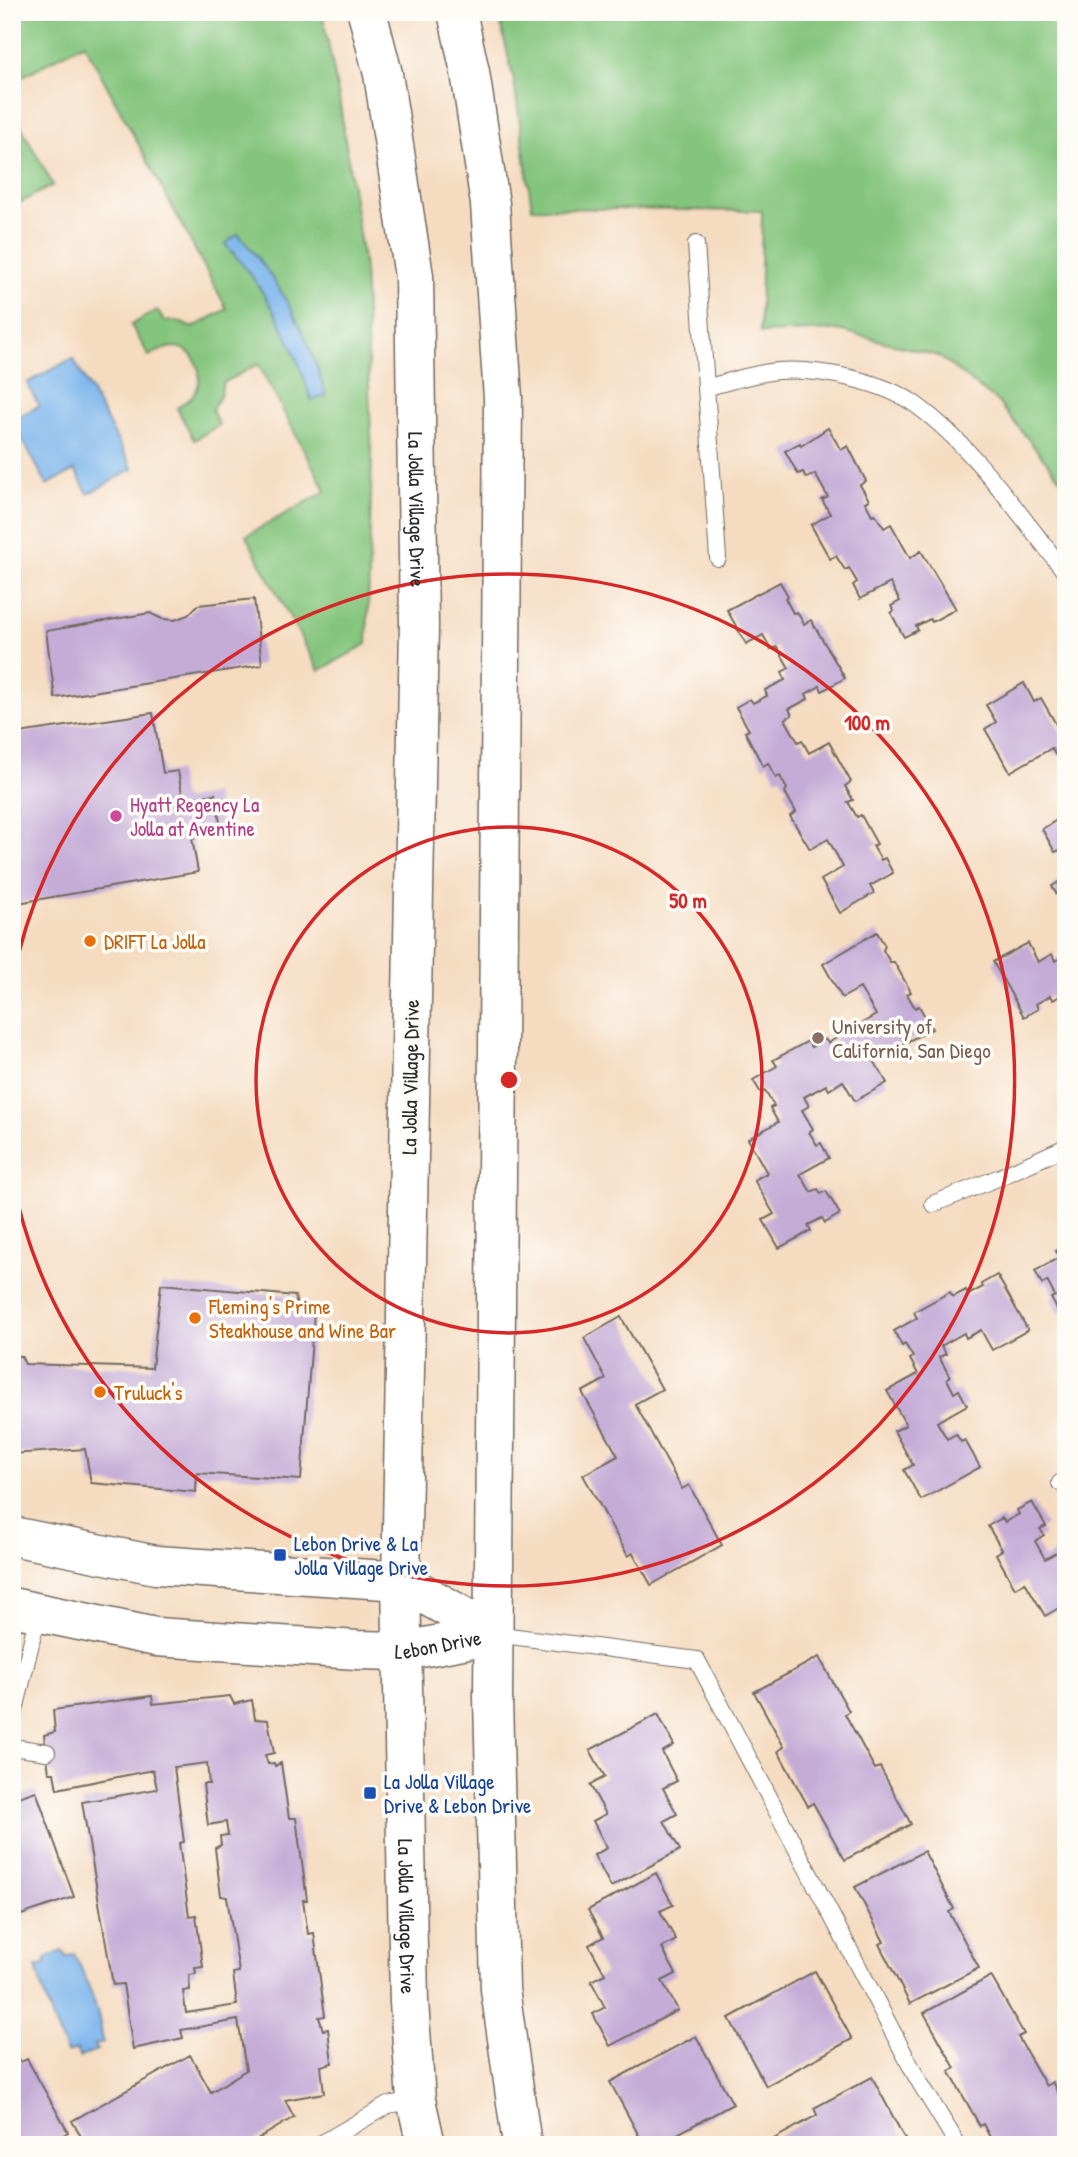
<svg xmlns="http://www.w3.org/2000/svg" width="1078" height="2157" font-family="'Patrick Hand',sans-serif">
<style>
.green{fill:#84c57d;stroke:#587854;stroke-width:2}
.water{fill:#7bb5ec;stroke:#53708c;stroke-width:2}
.building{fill:#c4acd7;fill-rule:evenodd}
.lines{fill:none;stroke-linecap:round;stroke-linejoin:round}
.lane-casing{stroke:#726960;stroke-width:18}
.secondary-casing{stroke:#726960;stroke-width:41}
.primary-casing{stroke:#726960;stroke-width:41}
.lane{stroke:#fff;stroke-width:16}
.secondary{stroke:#fff;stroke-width:38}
.primary{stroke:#fff;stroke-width:38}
.ring{fill:none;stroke:#d62828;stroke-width:3.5}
.hotel-dot{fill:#d1479c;stroke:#fdfcf7;stroke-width:2.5}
.food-dot{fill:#e8710a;stroke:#fdfcf7;stroke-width:2.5}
.education-dot{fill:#8d6e63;stroke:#fdfcf7;stroke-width:2.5}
.transit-dot{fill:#1a4fb4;stroke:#fdfcf7;stroke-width:2.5}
.labels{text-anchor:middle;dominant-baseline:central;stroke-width:7;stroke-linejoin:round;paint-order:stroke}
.street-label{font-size:21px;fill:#2b2b2b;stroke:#fdfcf7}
.hotel-label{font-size:21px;fill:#b23c85;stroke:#fdfcf7;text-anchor:start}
.food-label{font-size:21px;fill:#c56008;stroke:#fdfcf7;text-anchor:start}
.education-label{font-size:21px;fill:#785e54;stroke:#fdfcf7;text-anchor:start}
.transit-label{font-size:21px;fill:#164399;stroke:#fdfcf7;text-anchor:start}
.centre{fill:#d62828;stroke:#fdfcf7;stroke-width:3.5}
.ring-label{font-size:21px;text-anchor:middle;font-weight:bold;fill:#d62828;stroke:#fdfcf7;stroke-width:7;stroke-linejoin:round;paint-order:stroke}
</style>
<rect width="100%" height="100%" fill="#fdfcf7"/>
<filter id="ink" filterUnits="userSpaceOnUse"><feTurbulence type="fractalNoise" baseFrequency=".0143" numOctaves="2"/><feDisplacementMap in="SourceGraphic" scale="14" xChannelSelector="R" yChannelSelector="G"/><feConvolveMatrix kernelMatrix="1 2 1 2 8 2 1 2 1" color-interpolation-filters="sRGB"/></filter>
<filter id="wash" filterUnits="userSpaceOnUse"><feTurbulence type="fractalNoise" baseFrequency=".00686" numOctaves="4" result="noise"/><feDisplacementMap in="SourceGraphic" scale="28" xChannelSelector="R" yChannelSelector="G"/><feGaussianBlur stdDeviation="1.57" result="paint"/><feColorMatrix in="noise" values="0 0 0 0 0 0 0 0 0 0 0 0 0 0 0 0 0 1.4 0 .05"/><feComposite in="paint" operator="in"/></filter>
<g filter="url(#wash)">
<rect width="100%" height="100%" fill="#f5dcc1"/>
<g class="green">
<path d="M12,12h310l17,86 25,169 8,190 -5,187 -48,27 -73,-135 80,-45 -68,-127 -35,19 -3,13 -8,14 7,15 -25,15 -17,-32c7,-5 16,-10 20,-19 7,-17 -2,-40 -22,-42 -9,0 -19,5 -26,9l-18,-31 26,-15 7,11h14l14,7 35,-19 -143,-266 -72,39z"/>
<polygon points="498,12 1066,12 1066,486 998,402 938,356 839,330 760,333 762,211 532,208 514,81"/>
<polygon points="12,110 53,185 12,207"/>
</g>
<g class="water">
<path d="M238,234c42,47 71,101 88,162l-15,4c-17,-58 -44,-111 -86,-156z"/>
<polygon points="73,358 133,469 88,494 75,470 47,485 12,420 39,406 27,383"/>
<path d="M63,1951l3,6 8,-3c15,29 25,56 29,88l-8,2 2,6 -18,7 -2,-7 -10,3c-13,-28 -23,-55 -31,-86l11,-3 -2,-6z"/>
</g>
<g id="blocks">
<g class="building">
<polygon points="828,428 841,450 848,446 866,481 860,485 869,500 865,502 872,515 875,514 884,528 891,524 910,558 921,551 956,609 932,622 930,619 916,626 918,630 904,637 891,613 894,611 891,606 900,601 890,583 860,599 853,585 857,582 849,568 845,570 836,556 830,559 811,525 830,514 822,500 828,497 815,474 806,478 803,472 798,474 785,451 800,443 801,446"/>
<polygon points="780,582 788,596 785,598 793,613 797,612 804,624 811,620 845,678 822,691 820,686 806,694 808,699 789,709 792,715 785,719 798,742 802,740 809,753 829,742 851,782 845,786 853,800 848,802 857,817 861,815 877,844 873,846 881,860 885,858 893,873 870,886 874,893 840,913 821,880 843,867 828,839 810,849 790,816 796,812 785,792 787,789 780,776 776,778 768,763 763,766 745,732 749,730 736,707 750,699 753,703 767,696 765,690 785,680 782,672 789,668 777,647 771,649 763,635 746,644 727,610"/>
<polygon points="254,599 262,665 55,698 46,631 150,613 162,619 175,620 188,615 198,605"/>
<polygon points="1024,683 1034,702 1041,698 1065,740 1059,744 1063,750 1055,755 1052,748 1010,772 985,729 996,722 986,705"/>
<polygon points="153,713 163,773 178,771 183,800 215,794 222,833 192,838 198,872 12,904 12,734"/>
<polygon points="1057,820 1059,824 1066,821 1066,856 1064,857 1060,850 1055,852 1042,829"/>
<polygon points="1066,878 1066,902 1063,898 1060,900 1052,886"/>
<polygon points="877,932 885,946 883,950 890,962 894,962 911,992 907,994 915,1008 919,1006 932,1029 873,1059 887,1083 855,1101 843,1081 829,1090 826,1085 804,1097 809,1106 802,1110 813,1129 809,1132 817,1145 821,1143 829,1158 800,1174 811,1192 818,1189 821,1194 826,1191 840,1214 825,1223 822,1218 808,1225 811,1231 779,1248 763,1220 774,1214 754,1180 767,1173 748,1139 778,1122 770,1108 774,1106 765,1091 761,1093 753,1080 777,1066 773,1060 808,1041 811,1047 825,1039 828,1043 876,1015 860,988 842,998 823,964"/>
<polygon points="1028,943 1038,962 1052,954 1055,961 1066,955 1066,993 1053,1000 1050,996 1036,1004 1038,1009 1024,1017 993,962"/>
<polygon points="1066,1246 1066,1310 1059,1313 1051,1298 1055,1296 1047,1281 1042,1284 1035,1271 1060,1257 1056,1251"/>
<polygon points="997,1275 1028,1330 992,1350 981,1330 966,1338 964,1333 941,1346 946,1354 939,1357 950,1377 947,1379 954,1393 959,1390 967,1405 937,1422 947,1439 956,1434 961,1442 965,1440 980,1467 921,1500 904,1470 913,1465 894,1431 906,1425 887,1391 918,1374 910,1359 913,1357 905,1344 902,1346 894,1331 917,1318 914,1312 950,1292 953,1297 966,1290 968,1295 983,1287 981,1284"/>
<polygon points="161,1284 295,1296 298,1312 314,1312 301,1480 197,1473 196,1492 91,1483 85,1449 12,1454 12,1356 21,1356 25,1364 152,1368"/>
<polygon points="621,1317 662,1389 635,1404 682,1489 689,1485 722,1545 651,1585 633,1553 628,1556 583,1475 618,1456 582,1392 606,1379 584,1338"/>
<polygon points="1032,1502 1046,1526 1040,1529 1044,1535 1035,1541 1045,1559 1066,1547 1066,1604 1045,1616 1025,1582 1015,1588 996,1554 1002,1550 988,1526 1002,1518 1005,1522 1019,1514 1017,1510"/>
<polygon points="819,1657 849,1711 845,1714 875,1769 880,1767 911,1824 845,1860 813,1803 808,1806 792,1777 778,1751 784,1747 754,1692"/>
<path d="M152,1696l1,8 77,-8 4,8 18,-4 3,19 13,1 6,33 -9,2 3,9 6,-1 1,3 6,-3 8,55h7l11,82h-4l5,34 6,-1 11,83 -6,1 4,13 5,-1 4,34 -11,3 3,27 -39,7 9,17 -46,28h-162l-14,-24 118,-66 21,37 35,-22 -8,-50 -57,10 2,8 -50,11 -10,-65 -10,1 -31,-183 75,-13 -4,-19 -96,19 -3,-16h-5l-5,-38 11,-3 -2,-22zM207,1763l2,21h-6l5,41 18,-3 2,13 -8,1 1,9 -6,3 6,48 6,1 12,75 -6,1 4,32 -51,8 -3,-22 7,-1 -1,-15 7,-1 -1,-6 8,-1 -7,-52 -7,1 -10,-73 5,-1 -10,-75z"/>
<polygon points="658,1714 674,1745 662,1752 677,1781 663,1788 677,1814 664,1821 680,1850 611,1887 594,1855 607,1848 593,1821 606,1814 590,1785 605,1777 590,1750"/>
<polygon points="36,1791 74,1897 12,1918 12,1799"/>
<polygon points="924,1851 954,1909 949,1912 979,1968 910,2004 879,1944 884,1942 855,1887"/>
<polygon points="656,1873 673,1905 660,1911 676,1940 662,1948 676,1974 662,1981 678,2010 610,2046 593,2014 605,2007 591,1981 605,1974 589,1945 603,1937 588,1910"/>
<polygon points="815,1971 852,2039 766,2086 729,2018"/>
<polygon points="991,1976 1024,2034 1018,2037 1046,2086 1052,2082 1066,2107 1066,2145 994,2145 983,2124 980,2126 949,2071 955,2068 924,2013"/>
<polygon points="696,2036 733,2104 657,2145 644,2145 610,2082"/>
<polygon points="12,2045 21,2062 27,2059 68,2132 47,2145 12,2145"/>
<polygon points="872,2077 908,2145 763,2145 817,2115 814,2108"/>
</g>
</g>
</g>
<g filter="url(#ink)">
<use href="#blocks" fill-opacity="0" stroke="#726960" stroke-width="2"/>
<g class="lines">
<defs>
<g id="lane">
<polyline points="696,244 718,558"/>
<path d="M705,388c23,-6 49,-15 73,-17 40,-3 105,10 138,34 58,42 105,112 150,168"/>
<polyline points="933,1204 1000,1177 1066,1147"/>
<polyline points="1060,1483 1066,1482"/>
<polyline points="494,1634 697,1660 917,2078 958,2145"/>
<polyline points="12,1723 38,1614"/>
<polyline points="12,1747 47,1752"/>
<polyline points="319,2145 388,2105 416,2100"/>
</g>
<g id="secondary">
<polyline points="12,1536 156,1565 401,1581 494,1634"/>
<path id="s1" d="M12,1607l144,30 201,13 47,1 90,-17"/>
</g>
<g id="primary">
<path id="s2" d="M367,12l16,62 31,202 5,349 -18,956 8,421 7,98 10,45"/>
<polyline points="457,12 470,72 490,204 503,398 493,1697 500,1989 522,2145"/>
</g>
</defs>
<use href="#lane" class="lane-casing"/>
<use href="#secondary" class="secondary-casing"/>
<use href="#primary" class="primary-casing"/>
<use href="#lane" class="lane"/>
<use href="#secondary" class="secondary"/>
<use href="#primary" class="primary"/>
</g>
</g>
<g class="ring">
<circle cx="509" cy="1080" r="253"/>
<path d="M12 983A506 506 0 1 1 12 1177"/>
</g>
<circle class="hotel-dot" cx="116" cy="816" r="7"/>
<g class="food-dot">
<circle cx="90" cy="941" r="7"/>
<circle cx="195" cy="1318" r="7"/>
<circle cx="100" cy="1392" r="7"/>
</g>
<circle class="education-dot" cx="818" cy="1038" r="7"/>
<g class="transit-dot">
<rect x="273" y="1548" width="14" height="14" rx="3.5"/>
<rect x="363" y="1786" width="14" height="14" rx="3.5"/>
</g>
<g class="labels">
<g class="street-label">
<text stroke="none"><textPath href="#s2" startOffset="502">La Jolla Village Drive</textPath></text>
<text transform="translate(410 1077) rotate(-89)">La Jolla Village Drive</text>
<text stroke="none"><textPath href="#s1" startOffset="430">Lebon Drive</textPath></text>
<text stroke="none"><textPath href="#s2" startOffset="1909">La Jolla Village Drive</textPath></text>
</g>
<g class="hotel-label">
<text x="130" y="804">Hyatt Regency La<tspan x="130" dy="24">Jolla at Aventine</tspan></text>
</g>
<g class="food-label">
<text x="104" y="941">DRIFT La Jolla</text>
<text x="209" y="1306">Fleming's Prime<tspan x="209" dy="24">Steakhouse and Wine Bar</tspan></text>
<text x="114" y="1392">Truluck's</text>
</g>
<g class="education-label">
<text x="832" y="1026">University of<tspan x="832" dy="24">California, San Diego</tspan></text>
</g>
<g class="transit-label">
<text x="294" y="1543">Lebon Drive &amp; La<tspan x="294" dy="24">Jolla Village Drive</tspan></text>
<text x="384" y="1781">La Jolla Village<tspan x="384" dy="24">Drive &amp; Lebon Drive</tspan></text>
</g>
</g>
<circle cx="509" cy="1080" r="10" class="centre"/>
<g class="ring-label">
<text x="867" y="730">100 m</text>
<text x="688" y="908">50 m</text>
</g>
<rect width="1078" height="2157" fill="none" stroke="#fdfcf7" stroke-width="42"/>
</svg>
